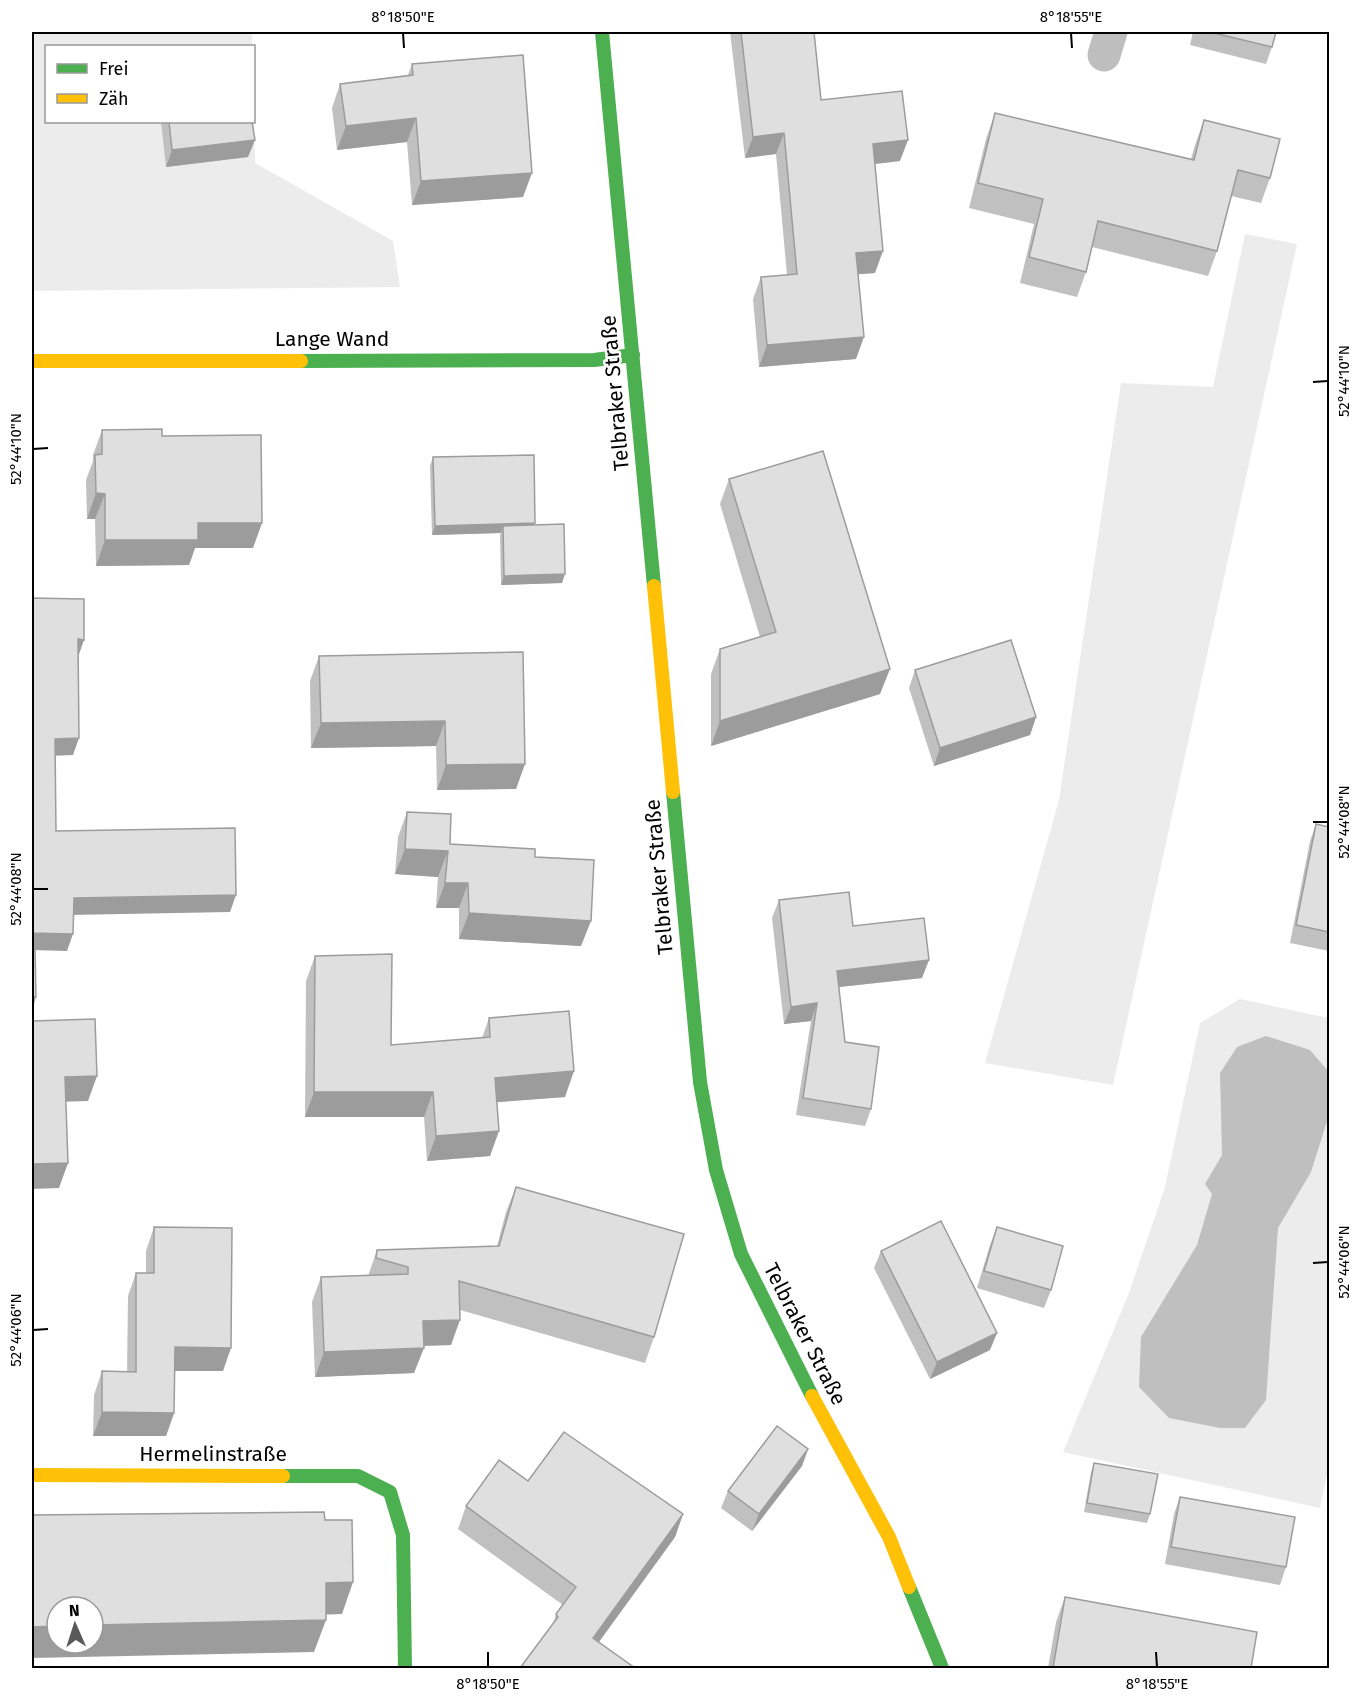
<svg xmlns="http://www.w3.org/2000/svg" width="1361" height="1700" font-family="'Fira Sans',sans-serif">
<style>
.green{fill:#ececec}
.water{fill:#bfbfbf}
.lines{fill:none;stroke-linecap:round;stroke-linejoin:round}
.street{stroke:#bebebe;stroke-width:33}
.fast{stroke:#4caf50;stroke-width:14}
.slow{stroke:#ffc107;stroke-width:14}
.wall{fill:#c0c0c0}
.shaded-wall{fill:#9c9c9c}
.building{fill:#dfdfdf;stroke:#9c9c9c;stroke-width:1.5}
.ticks{fill:none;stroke:#000;stroke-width:2}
.labels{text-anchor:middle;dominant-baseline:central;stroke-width:5;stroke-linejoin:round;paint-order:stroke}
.street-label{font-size:21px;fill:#000;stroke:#fff}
.neatline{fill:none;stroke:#000;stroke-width:2}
.ticks-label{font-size:15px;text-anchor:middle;fill:#000}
</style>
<rect width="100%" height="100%" fill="#fff"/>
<g class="green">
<polygon points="32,32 252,32 252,46 46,46 46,122 254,122 254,113 255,163 393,241 400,287 32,291"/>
<polygon points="1245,234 1297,244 1113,1085 985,1063 1059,800 1121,383 1213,387"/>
<polygon points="1240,999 1329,1018 1330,1461 1320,1508 1063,1452 1129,1293 1165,1187 1200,1023"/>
</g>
<polygon class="water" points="1266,1036 1310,1050 1329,1072 1329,1115 1311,1172 1278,1228 1266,1400 1245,1428 1220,1428 1169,1418 1139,1387 1141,1337 1197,1245 1212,1194 1205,1184 1222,1155 1220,1073 1237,1047"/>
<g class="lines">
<polyline class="street" points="1104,55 1111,32"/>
<g class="fast">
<polyline points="602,32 654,586"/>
<polyline points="301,361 594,360 633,355"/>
<polyline points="673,792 700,1082 716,1170 741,1254 812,1396"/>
<polyline points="283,1476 358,1476 390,1492 403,1535 405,1668"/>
<polyline points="909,1587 942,1668"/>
</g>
<g class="slow">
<polyline points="32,361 301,361"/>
<polyline points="654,586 673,792"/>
<polyline points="812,1396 889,1537 909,1587"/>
<polyline points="32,1475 283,1476"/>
</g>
</g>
<g class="wall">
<polygon points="730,32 814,32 821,100 900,161 875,164 875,273 858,274 856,359 759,367 753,299 761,277 787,275 776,154 745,158"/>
<polygon points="1193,32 1276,32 1272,47 1266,64 1190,45"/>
<polygon points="412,64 523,197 412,205 407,142 337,150 332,108 340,84 408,75"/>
<polygon points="995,113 1191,159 1195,145 1204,120 1270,178 1261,203 1231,196 1217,251 1208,276 1092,247 1086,272 1077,297 1020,283 1034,224 969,208 986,139"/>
<polygon points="161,122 252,122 248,157 166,167"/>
<polygon points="102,430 162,436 253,548 195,548 189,565 96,566 95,519 87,519 86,480 93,461 93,455"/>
<polygon points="433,457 535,523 534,525 562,583 501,585 500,535 501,533 432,535 430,466"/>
<polygon points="729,479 880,694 711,746 711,674 720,649 760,637 720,504"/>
<polygon points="523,652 516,789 437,790 436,746 311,748 310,681 319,656"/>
<polygon points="915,670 1036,717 1030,735 934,766 909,688"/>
<polygon points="407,812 450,844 535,857 581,946 459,939 459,908 436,908 438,877 395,874 398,837"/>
<polygon points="1316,824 1329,827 1329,951 1290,943 1310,841"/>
<polygon points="779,900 853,926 922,978 839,987 845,1042 871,1109 865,1126 796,1115 811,1021 784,1024 772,918"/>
<polygon points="315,956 391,1045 482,1038 489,1018 565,1097 496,1102 490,1156 427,1161 424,1117 305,1117 306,981"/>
<polygon points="516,1187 654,1337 645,1363 460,1310 451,1345 423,1346 414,1373 315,1377 312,1302 321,1277 368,1276 377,1250 497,1246 506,1212"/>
<polygon points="154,1227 223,1371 174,1371 174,1413 166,1436 93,1436 94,1395 102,1371 127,1372 128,1296 136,1273 146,1273 146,1251"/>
<polygon points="997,1227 1051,1290 1044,1308 977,1288 990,1245"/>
<polygon points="881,1251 990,1350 930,1379 874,1268"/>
<polygon points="808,1449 802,1466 752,1531 721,1508 728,1491"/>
<polygon points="1094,1463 1150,1514 1147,1523 1084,1512 1091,1472"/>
<polygon points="528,1481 683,1514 675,1537 599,1642 553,1625 556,1614 563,1605 458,1529 466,1506"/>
<polygon points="1180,1497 1286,1567 1280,1585 1165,1564 1174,1514"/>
<polygon points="1065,1597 1251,1668 1048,1668 1056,1622"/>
</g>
<g class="shaded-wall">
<polygon points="416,118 407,142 337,150 346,126"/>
<polygon points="784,133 776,154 745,158 753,137"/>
<polygon points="255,140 248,157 166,167 172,150"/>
<polygon points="908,140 900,161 865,165 873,144"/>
<polygon points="532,173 523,197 412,205 421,181"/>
<polygon points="883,251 875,273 848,275 856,253"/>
<polygon points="864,337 856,359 759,367 767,345"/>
<polygon points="96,493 105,494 95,519 87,519"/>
<polygon points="198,523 262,523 253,548 195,548 189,565 96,566 105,540"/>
<polygon points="535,523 532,532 503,526 501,533 432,535 435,526"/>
<polygon points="565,574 562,583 501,585 504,576"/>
<polygon points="78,639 84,640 78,657"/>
<polygon points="890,669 880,694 711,746 720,721"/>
<polygon points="1036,717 1030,735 934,766 940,748"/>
<polygon points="445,721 436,746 311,748 321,723"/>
<polygon points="79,738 73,755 49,756 55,739"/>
<polygon points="525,764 516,789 437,790 446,765"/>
<polygon points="405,849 448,851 438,877 395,874"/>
<polygon points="445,883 468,883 459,908 436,908"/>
<polygon points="236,895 230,912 68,915 74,898"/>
<polygon points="469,913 591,921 581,946 459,939"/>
<polygon points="32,933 73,934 67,951 32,950"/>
<polygon points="929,960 922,978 830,988 837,971"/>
<polygon points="32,997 36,997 32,1010"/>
<polygon points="817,1003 811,1021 784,1024 791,1007"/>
<polygon points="574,1071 565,1097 485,1103 495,1078"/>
<polygon points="97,1076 88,1101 56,1102 65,1077"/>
<polygon points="314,1092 433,1092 424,1117 305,1117"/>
<polygon points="499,1131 490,1156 427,1161 436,1136"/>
<polygon points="68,1163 59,1188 32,1189 32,1164"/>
<polygon points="460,1320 451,1345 413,1346 423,1321"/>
<polygon points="997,1333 990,1350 930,1379 937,1362"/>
<polygon points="175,1347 231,1348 223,1371 166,1371"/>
<polygon points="424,1348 414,1373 315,1377 324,1352"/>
<polygon points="102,1412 174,1413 166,1436 93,1436"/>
<polygon points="808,1449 802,1466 752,1531 759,1514"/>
<polygon points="683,1514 675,1537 585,1661 593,1638"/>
<polygon points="353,1582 342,1614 314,1615 326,1583"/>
<polygon points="326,1620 314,1652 32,1658 32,1627 57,1626 57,1643 93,1643 93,1625"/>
</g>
<g class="building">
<polygon points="741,32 814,32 821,100 902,91 908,140 873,144 883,251 856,253 864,337 767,345 761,277 797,274 784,133 753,137"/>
<polygon points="1210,32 1276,32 1272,47"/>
<polygon points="523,55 532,173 421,181 416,118 346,126 340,84 413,75 412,64"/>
<polygon points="995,113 1194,160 1204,120 1280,139 1270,178 1238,170 1217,251 1098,221 1086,272 1029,257 1043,199 978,183"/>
<polygon points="169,122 252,122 255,140 172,150"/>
<polygon points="162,429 162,436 261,435 262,523 198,523 198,540 105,540 105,494 96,493 95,455 102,454 102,430"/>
<polygon points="823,451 890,669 720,721 720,649 776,632 729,479"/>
<polygon points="534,455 535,523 435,526 433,457"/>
<polygon points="564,524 565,574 504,576 503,526"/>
<polygon points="32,598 84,599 84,640 78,639 79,738 55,739 56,831 235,828 236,895 74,898 73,934 32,933"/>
<polygon points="1011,640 1036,717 940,748 915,670"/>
<polygon points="523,652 525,764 446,765 445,721 321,723 319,656"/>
<polygon points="407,812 451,814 450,844 535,849 535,857 594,860 591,921 469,913 468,883 445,883 448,851 405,849"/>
<polygon points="1316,824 1329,827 1329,932 1296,925"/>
<polygon points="849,892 853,926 924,918 929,960 837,971 845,1042 879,1047 871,1109 803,1098 817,1003 791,1007 779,900"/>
<polygon points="32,948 35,948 36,997 32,997"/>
<polygon points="392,954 391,1045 490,1037 489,1018 569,1011 574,1071 495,1078 499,1131 436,1136 433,1092 314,1092 315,956"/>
<polygon points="95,1019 97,1076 65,1077 68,1163 32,1164 32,1021"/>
<polygon points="516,1187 684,1234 654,1337 459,1281 460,1320 423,1321 424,1348 324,1352 321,1277 408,1274 408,1267 376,1258 377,1250 499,1246"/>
<polygon points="941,1221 997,1333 937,1362 881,1251"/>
<polygon points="154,1227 232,1228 231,1348 175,1347 174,1413 102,1412 102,1371 136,1372 136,1273 154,1273"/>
<polygon points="997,1227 1063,1246 1051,1290 984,1271"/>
<polygon points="777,1426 808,1449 759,1514 728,1491"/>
<polygon points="564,1432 683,1514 593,1638 635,1668 520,1668 558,1617 556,1614 576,1587 466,1506 499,1460 528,1481"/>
<polygon points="1094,1463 1158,1474 1150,1514 1087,1503"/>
<polygon points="1180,1497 1295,1517 1286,1567 1171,1547"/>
<polygon points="324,1512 325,1520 352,1520 353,1582 326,1583 326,1620 93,1625 93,1607 57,1607 57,1626 32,1627 32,1515"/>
<polygon points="1065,1597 1257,1632 1251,1668 1053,1668"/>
</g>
<path class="ticks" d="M403,33l1,15M1071,33l1,15M1313,382l15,-1M33,449l15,-1M1313,822h15M33,889h15M1313,1263l15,-1M33,1330l15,-1M488,1652v15M1156,1652l1,15"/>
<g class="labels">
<g class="street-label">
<text x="332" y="339">Lange Wand</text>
<text transform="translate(615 393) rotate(-95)">Telbraker Straße</text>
<text transform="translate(659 877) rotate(-95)">Telbraker Straße</text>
<text transform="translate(805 1334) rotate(63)">Telbraker Straße</text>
<text x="213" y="1454">Hermelinstraße</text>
</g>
</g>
<rect width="1361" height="1700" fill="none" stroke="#ffffff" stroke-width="66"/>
<rect x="45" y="45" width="210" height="78" fill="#ffffff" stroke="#999999" stroke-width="1.5"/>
<rect x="57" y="64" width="30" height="9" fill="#4caf50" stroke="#999999" stroke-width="1.5"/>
<text x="99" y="75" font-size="18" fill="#000000">Frei</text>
<rect x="57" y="94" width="30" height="9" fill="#ffc107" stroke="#999999" stroke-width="1.5"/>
<text x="99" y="105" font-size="18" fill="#000000">Zäh</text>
<g transform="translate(75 1625) rotate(357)"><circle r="28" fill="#ffffff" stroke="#999999" stroke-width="1.5"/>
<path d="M0-4.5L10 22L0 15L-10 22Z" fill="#595959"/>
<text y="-9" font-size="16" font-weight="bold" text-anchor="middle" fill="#000000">N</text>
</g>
<rect x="33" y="33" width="1295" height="1634" class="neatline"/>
<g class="ticks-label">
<text x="403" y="22">8°18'50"E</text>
<text x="1071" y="22">8°18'55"E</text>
<text transform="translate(1344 381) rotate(-90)" y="5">52°44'10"N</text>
<text transform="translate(16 449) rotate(-90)" y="5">52°44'10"N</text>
<text transform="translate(1344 822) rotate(-90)" y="5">52°44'08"N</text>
<text transform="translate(16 889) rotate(-90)" y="5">52°44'08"N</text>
<text transform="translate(1344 1262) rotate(-90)" y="5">52°44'06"N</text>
<text transform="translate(16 1330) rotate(-90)" y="5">52°44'06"N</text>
<text x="488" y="1689">8°18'50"E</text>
<text x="1157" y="1689">8°18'55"E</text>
</g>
</svg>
